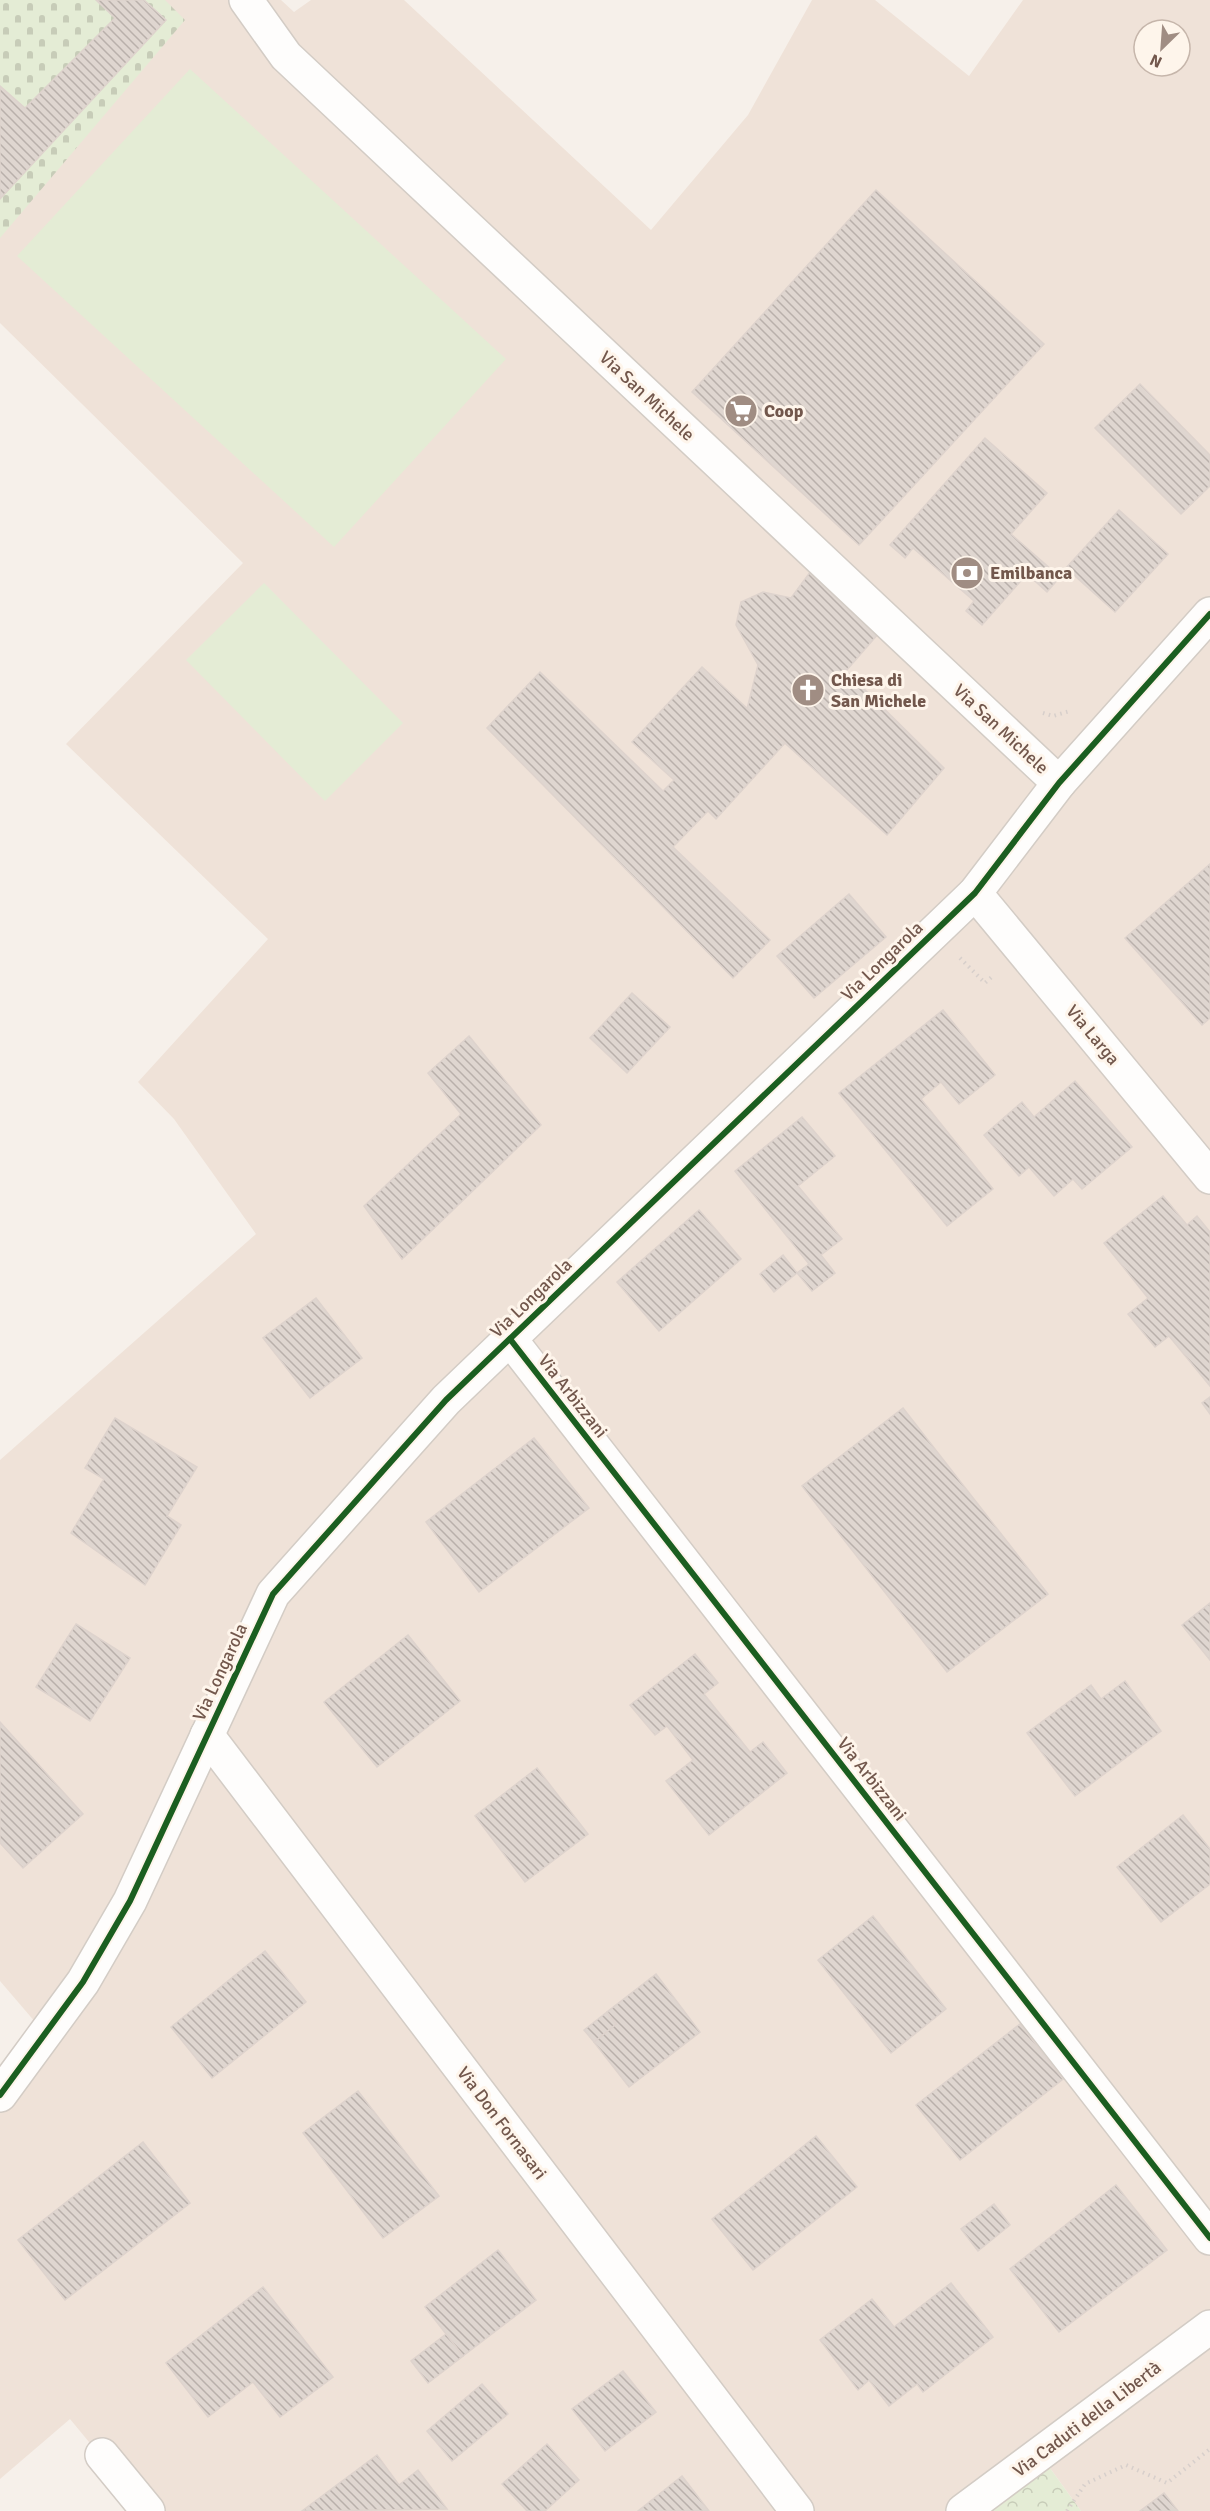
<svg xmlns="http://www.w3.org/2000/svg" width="1210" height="2511" font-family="Signika,sans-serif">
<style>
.residential{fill:#efe2d8;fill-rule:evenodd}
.grass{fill:#e4ecd5}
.forest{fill:url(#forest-crowns)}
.cemetery{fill:url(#cemetery-stones)}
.building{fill:url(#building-back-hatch);stroke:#ded3cd;stroke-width:1.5}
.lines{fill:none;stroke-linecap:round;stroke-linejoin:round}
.minor-casing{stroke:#d3ccc5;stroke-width:36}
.tertiary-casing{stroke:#d3ccc5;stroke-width:36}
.path{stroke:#d7cfcb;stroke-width:4;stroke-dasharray:1.5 4.5;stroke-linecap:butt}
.minor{stroke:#fefdfc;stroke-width:33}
.tertiary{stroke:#fefdfc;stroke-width:33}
.cycleway-casing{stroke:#fef5eb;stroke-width:10}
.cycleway{stroke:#1b5e20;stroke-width:6}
.labels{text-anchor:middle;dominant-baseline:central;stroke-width:6;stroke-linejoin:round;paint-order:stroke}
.street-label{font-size:18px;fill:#72574c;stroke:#fef5eb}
.poi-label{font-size:18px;font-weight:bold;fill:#72574c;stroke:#fef5eb;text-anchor:start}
</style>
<defs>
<pattern id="forest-crowns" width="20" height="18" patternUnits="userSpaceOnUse" patternTransform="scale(1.5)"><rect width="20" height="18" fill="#e4ecd5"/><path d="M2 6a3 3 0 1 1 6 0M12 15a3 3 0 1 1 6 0" fill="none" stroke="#c7ccb8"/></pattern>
<pattern id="cemetery-stones" width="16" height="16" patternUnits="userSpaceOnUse" patternTransform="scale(1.5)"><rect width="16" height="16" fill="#e4ecd5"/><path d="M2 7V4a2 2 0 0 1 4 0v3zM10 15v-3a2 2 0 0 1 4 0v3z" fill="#c7ccb8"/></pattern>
<pattern id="building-back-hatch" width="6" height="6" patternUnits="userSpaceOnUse" patternTransform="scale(1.5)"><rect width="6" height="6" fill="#dfd6d0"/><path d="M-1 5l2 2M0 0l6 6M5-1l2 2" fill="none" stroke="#b9b0ab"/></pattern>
</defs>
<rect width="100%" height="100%" fill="#f6f0ea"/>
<path class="residential" d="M0,0h281l13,12 17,-12h93l247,230 97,-115 64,-115h63l94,76 54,-76h187v2511h-129l-34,-47 -58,47h-843l-76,-92 -70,60v-404l36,-52 -36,-42v-521l256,-226 -82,-115 -36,-37 130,-143 -202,-195 177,-181 -243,-240zM1144,30h36v36h-36z"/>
<g class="grass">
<polygon points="190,69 506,359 334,547 17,256"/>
<polygon points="264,583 403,723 325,801 186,660"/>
</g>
<polygon class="forest" points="1047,2464 1081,2511 980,2511"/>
<polygon class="cemetery" points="0,0 165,0 185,20 0,238"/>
<g class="building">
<polygon points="96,0 144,0 166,20 0,199 0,86 25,108 115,18"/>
<polygon points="876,190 1044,344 859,545 692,392"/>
<polygon points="1140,384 1210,455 1210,486 1181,514 1095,428"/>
<polygon points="985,438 1047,493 1011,534 1060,577 1047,592 1027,574 982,625 966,611 974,601 913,548 905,558 890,545"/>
<polygon points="1119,510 1168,554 1115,612 1066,568"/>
<polygon points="816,564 885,626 846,671 944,768 887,835 747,709 758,665 736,625 741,602 763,592 791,598"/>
<polygon points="702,667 785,743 716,819 708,811 673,847 770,940 733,978 487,728 540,672 663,791 674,780 632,742"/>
<polygon points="1210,864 1210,1018 1202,1025 1125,938"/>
<polygon points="849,894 886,937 814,998 777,956"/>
<polygon points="632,993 670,1027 627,1073 590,1038"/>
<polygon points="943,1010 995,1075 959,1104 941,1082 921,1099 993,1189 947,1226 839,1093"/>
<polygon points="469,1036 541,1125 402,1259 364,1206 461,1114 428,1073"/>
<polygon points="1075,1081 1132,1147 1082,1189 1073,1179 1054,1196 1029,1167 1019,1176 984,1135 1022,1102 1034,1117"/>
<polygon points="802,1117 835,1156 798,1186 842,1239 821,1255 835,1273 812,1291 797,1273 809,1264 735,1171"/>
<polygon points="1163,1196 1187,1225 1197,1216 1210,1232 1210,1386 1169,1336 1155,1347 1128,1314 1148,1298 1104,1243"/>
<polygon points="699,1210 741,1259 659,1331 617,1282"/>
<polygon points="783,1255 797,1273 774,1292 760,1274"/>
<polygon points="316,1298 362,1358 310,1398 263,1338"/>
<polygon points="1210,1397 1210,1414 1202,1403"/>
<polygon points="903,1408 1048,1594 947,1672 802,1486"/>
<polygon points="115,1418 197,1467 167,1516 181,1525 145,1585 71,1533 104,1479 85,1468"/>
<polygon points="534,1438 589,1508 479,1592 426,1522"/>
<polygon points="1210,1603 1210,1660 1182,1625"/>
<polygon points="76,1624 130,1658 90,1721 36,1687"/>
<polygon points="408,1635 460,1701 377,1767 324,1702"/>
<polygon points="695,1654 718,1683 704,1694 750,1752 763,1742 787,1773 709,1835 666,1781 693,1760 667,1726 655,1735 630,1705"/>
<polygon points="1125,1681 1161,1731 1075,1796 1027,1733 1091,1685 1101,1699"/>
<polygon points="0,1722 83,1814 23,1868 0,1843"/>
<polygon points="537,1768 588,1834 525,1882 475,1816"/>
<polygon points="1183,1815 1210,1849 1210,1884 1161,1922 1117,1867"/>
<polygon points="873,1916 946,2009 891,2053 818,1960"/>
<polygon points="265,1951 306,2002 212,2078 171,2027"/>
<polygon points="656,1974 700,2032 629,2087 594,2042 616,2024 607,2012"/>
<polygon points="607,2012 616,2024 594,2042 584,2030"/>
<polygon points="1020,2024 1063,2079 960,2160 916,2105"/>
<polygon points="358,2091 439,2196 383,2238 303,2133"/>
<polygon points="816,2136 857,2187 753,2270 712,2219"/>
<polygon points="143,2142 190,2203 65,2300 18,2240"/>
<polygon points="1116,2185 1167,2250 1059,2332 1010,2269"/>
<polygon points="994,2204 1010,2225 978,2251 961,2229"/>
<polygon points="498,2250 536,2300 463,2356 425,2307"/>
<polygon points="951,2283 993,2337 923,2392 917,2384 889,2406 869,2380 858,2390 820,2340 872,2299 894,2327"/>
<polygon points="263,2287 333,2377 280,2417 253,2382 208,2417 166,2363"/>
<polygon points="446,2334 463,2356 428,2383 411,2361"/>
<polygon points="623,2371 656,2412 605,2451 572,2409"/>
<polygon points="482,2384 508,2414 452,2461 427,2431"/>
<polygon points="547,2444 579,2480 545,2511 527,2511 502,2484"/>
<polygon points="377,2455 399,2485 418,2470 447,2509 302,2511"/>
<polygon points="682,2476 709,2511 638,2511"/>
<polygon points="1164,2493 1178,2511 1140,2511"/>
</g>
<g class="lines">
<defs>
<g id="minor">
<polyline points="246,0 286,56 1059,783"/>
<polyline points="975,893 1210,1177"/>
<polyline points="510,1339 1210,2238"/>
<polyline points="207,1735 797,2511"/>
<polyline points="102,2455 148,2511"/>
<polyline points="963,2511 1210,2327"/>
</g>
<polyline id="tertiary" points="0,2095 83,1982 130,1901 273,1594 446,1400 975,893 1059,783 1210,614"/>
</defs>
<use href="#minor" class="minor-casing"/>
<use href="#tertiary" class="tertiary-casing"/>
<g class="path">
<polyline points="1043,713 1053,716 1070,711"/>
<polyline points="960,958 985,983 994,975"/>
<polyline points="1067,2511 1085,2484 1126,2465 1167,2483 1210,2449"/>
</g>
<use href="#minor" class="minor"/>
<use href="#tertiary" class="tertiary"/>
<defs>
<g id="cycleway">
<polyline points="510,1339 1210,2238"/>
<polyline points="0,2095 83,1982 130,1901 273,1594 446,1400 975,893 1059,783 1210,614"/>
</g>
</defs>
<use href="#cycleway" class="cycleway-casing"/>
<use href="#cycleway" class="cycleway"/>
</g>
<defs>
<symbol id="supermarket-disc" viewBox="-11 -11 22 22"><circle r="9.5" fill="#a08d83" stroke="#fef5eb"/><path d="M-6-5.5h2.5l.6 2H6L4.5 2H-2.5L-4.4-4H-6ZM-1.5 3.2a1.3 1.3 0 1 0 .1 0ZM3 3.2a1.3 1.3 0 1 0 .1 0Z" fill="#fff"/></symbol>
<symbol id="bank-disc" viewBox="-11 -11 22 22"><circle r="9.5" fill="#a08d83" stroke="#fef5eb"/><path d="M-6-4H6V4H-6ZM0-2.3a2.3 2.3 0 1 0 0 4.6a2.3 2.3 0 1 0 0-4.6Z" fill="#fff"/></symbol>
<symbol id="church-disc" viewBox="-11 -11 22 22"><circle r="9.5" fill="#a08d83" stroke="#fef5eb"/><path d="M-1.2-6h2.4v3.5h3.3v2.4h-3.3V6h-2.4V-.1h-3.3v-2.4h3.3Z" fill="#fff"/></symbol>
</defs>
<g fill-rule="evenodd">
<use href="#supermarket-disc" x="722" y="392" width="38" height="38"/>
<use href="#bank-disc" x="948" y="554" width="38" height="38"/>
<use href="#church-disc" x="789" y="671" width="38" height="38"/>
</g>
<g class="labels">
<g class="street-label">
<text transform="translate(647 396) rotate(43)">Via San Michele</text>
<text transform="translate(1001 729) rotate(43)">Via San Michele</text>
<text transform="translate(882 961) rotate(-44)">Via Longarola</text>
<text transform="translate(1093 1035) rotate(50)">Via Larga</text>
<text transform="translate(531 1298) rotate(-44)">Via Longarola</text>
<text transform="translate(573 1396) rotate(52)">Via Arbizzani</text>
<text transform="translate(220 1672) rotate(-65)">Via Longarola</text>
<text transform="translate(872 1779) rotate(52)">Via Arbizzani</text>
<text transform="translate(502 2123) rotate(53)">Via Don Fornasari</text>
<text transform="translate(1087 2419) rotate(-37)">Via Caduti della Libertà</text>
</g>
<g class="poi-label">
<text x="764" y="411">Coop</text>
<text x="990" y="573">Emilbanca</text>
<text x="831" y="680">Chiesa di<tspan x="831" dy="21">San Michele</tspan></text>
</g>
</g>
<g transform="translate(1162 48) rotate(205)"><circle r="28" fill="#fef5eb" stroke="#c6b6ab" stroke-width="1.5"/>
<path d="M0-4.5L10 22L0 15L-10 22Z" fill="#a08d83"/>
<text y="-9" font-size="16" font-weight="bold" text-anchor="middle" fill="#72574c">N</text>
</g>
</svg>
